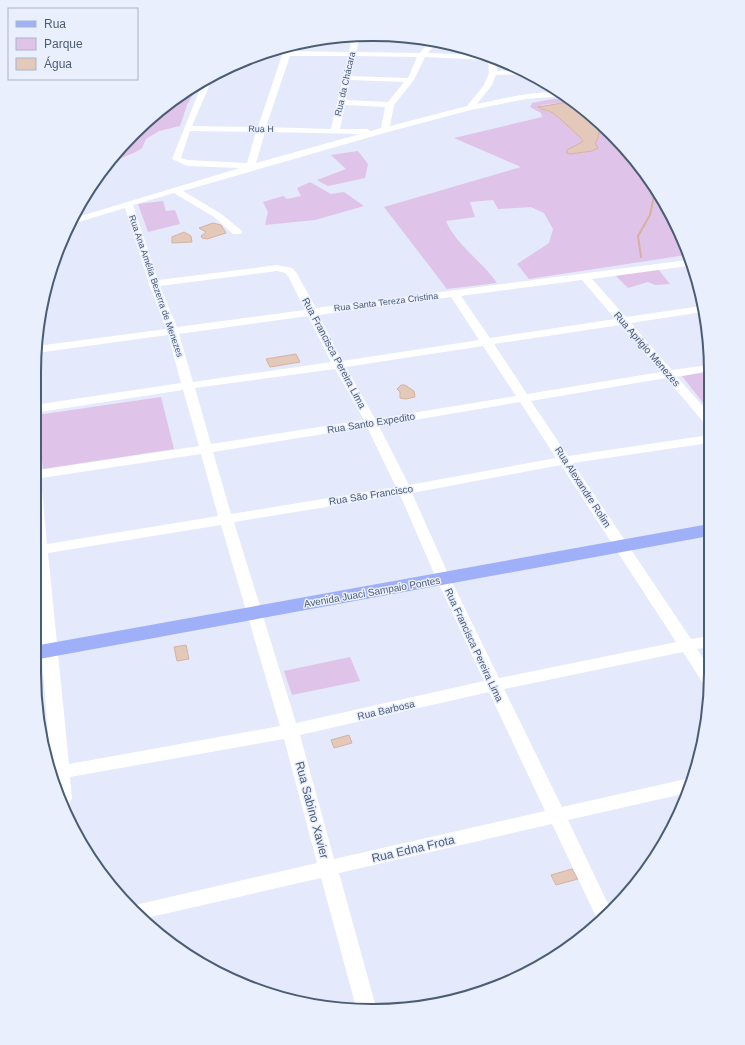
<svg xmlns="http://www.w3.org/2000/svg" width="745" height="1045" font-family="Arial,sans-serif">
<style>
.green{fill:#e0c3e8}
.water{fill:#e4c8ba;stroke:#d5b2a0}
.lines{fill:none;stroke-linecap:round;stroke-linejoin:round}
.stream{stroke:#d5b2a0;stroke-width:2}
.minor{fill:#fff;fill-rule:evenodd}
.major{fill:#9fb0f8;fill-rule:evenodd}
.labels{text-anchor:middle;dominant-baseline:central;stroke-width:3;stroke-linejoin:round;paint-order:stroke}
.far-street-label{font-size:9px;fill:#4b5d73;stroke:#eaeffe}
.street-label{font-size:10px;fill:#4b5d73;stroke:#eaeffe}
.near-street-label{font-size:12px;fill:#4b5d73;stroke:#eaeffe}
.rim{fill:none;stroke:#4b5d73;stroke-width:2}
</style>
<rect width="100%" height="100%" fill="#e4e9fb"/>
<g class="green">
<polygon points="394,35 434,41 362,39 362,36"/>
<polygon points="200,82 187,105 180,126 159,131 146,139 142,148 136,152 114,161 149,118"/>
<path d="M553,99h17l4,2 -32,4 -4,3 15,5 27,23 3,5 -1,1 -14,8 -1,3 25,-2 6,-3 -3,-5 4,-8 -2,-14 30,28 49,74 10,32 -157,24 -12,-15 32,-21 4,-14 -9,-16 -13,-6 -33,2 -5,-9 -23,2 5,15 -29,4c10,24 36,40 51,62l-50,6 -63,-82 137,-40 -67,-29 88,-21 -1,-4 -11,-6 2,-4z"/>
<polygon points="358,151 368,164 365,178 328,186 317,180 346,169 331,155"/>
<polygon points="310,182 331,194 344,192 364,206 315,220 265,225 268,212 263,202 283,196 287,199 301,196 297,188"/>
<polygon points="163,201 166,211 175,210 180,224 148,232 138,204"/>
<polygon points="658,269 670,284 655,285 648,282 628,288 614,274"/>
<polygon points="708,372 709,403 704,404 682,376"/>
<polygon points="161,397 174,449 43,469 37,415"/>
<polygon points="350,657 360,681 292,695 284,671"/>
</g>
<g class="water">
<path d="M574,101c14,9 33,26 21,42l3,5 -6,3 -22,3 -3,-1v-3l15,-8 1,-1c-3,-5 -25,-24 -30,-28 -5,-3 -11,-3 -15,-6z"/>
<polygon points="213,223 221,225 226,233 207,239 202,238 201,236 206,232 199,228"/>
<polygon points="184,232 191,236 192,242 172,243 172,237"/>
<polygon points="296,354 300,362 270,367 266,359"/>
<polygon points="401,385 405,385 414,391 415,397 406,399 400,398 400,392 397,389"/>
<polygon points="186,645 189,659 177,661 174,647"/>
<polygon points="349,735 352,743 334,748 331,740"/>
<polygon points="572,869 578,879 556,885 551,875"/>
</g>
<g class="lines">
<polyline class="stream" points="641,257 638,236 650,215 655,191"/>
<path class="minor" d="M352,36h8l-4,16 64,1c6,-9 12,-12 22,-10l-11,6 -3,4 59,2 9,4 1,12 27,-1 6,4 -34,1 -4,10 -15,19c20,-4 73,-18 88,-8l-39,3 -55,11 -83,22 -205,59 37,22 21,17 1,2 -1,2h-8l-19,-17 -40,-24 -41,12 25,75 119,-15 15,3 4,4 20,36 371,-48 1,6 -96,13 34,38 75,-11 2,6 -72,11 41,47 36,-5v6l-31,6 32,36v12l-4,-1 -39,-46 -135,23 37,55 141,-21v8l-136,20 118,176 19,-3v11l-13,2 13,19v19l-6,-2 -21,-33 -179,37 58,118 128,-29 2,1 -5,14 -119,27 43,90 -12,13 -47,-99 -213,49 37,134h-20l-35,-129 -179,41 -11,-13 186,-43 -33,-124 -214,38 2,22 -3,5 -3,1 -15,-33 -17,-216v-87l5,1 160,-24 -16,-56 -149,23v-8l147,-22 -13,-48 -132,18 1,-7 129,-17 -17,-45 -24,-76 -53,16 2,-6 166,-50 -53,-2 -15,-7 32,-80 8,-4 1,2 -21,49 66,1 24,-72 -23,-1 10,-3h15l1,-4 7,-2 -1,6 58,1zM290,56h58l-17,73 -65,-2zM355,56l62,1 -9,21 -57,-2zM425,57l63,3 1,13 -5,12 -17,21 -77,20 4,-21 20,-25zM350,80l54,2 -16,20 -42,-2zM345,105l40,2 -4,21 -10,3 -4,-2h-27zM190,131l66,1 -9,31 -59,-3 -7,-2zM265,132l95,2 -104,29zM277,271l8,2 3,3 17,34 -128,17 -17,-41zM582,280l33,39 -125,19 -29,-42zM451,297l28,43 -137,21 -23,-46zM308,316l23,46 -138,20 -14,-48zM620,325l41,47 -134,22 -33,-50zM483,346l33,50 -141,23 -29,-52zM335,369l29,51 -153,24 -16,-56zM520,402l36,56 -147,27 -30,-59zM367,427l29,60 -165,27 -18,-62zM201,454l17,62 -171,28 -6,-66zM561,465l115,177 -177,36 -49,-100 -38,-85zM400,495l36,83 48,103 -188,42 -62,-201zM221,525l59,201 -211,38 -21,-211zM489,692l56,119 -211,48 -34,-124z"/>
<polygon class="major" points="709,524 709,536 34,660 34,646"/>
</g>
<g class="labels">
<g class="far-street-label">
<text transform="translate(345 84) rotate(-77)">Rua da Chácara</text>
<text transform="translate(261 129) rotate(1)">Rua H</text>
<text transform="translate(156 286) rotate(71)">Rua Ana Amélia Bezerra de Menezes</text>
<text transform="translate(386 302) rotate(-7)">Rua Santa Tereza Cristina</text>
</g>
<g class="street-label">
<text transform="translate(647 349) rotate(49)">Rua Aprigio Menezes</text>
<text transform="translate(334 353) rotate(62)">Rua Francisca Pereira Lima</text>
<text transform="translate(371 423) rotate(-9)">Rua Santo Expedito</text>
<text transform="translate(583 487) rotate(57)">Rua Alexandre Rolim</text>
<text transform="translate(371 495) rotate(-9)">Rua São Francisco</text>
<text transform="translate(372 592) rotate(-10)">Avenida Juaci Sampaio Pontes</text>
<text transform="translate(474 645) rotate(65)">Rua Francisca Pereira Lima</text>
<text transform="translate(386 710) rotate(-13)">Rua Barbosa</text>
</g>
<g class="near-street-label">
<text transform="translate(312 810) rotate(75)">Rua Sabino Xavier</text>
<text transform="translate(413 849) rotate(-13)">Rua Edna Frota</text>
</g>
</g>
<path d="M0 0H745V1045H0ZM372 41H373A331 331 0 0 1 704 372V673A331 331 0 0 1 373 1004H372A331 331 0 0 1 41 673V372A331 331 0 0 1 372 41Z" fill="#eaeffe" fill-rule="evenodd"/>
<path class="rim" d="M372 41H373A331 331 0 0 1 704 372V673A331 331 0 0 1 373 1004H372A331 331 0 0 1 41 673V372A331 331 0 0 1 372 41Z"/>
<rect x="8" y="8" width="130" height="72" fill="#eaeffe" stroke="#aab5c6"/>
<rect x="16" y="21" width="20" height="6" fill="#9fb0f8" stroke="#aab5c6"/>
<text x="44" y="28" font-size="12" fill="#4b5d73">Rua</text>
<rect x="16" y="38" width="20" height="12" fill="#e0c3e8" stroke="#aab5c6"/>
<text x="44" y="48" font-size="12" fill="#4b5d73">Parque</text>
<rect x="16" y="58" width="20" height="12" fill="#e4c8ba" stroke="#aab5c6"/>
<text x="44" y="68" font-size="12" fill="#4b5d73">Água</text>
</svg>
